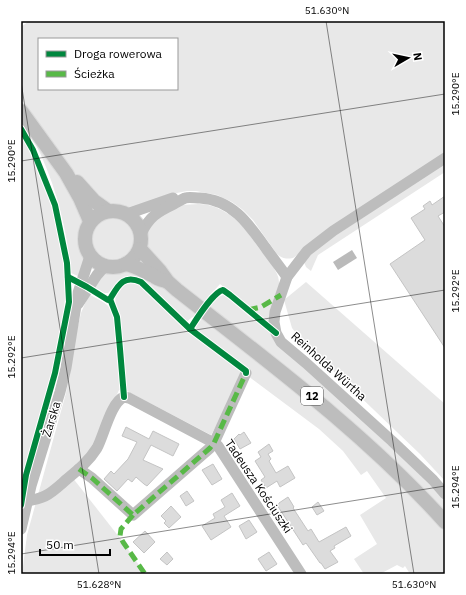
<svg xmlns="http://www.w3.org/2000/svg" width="466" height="595" font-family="'IBM Plex Sans',sans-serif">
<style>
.green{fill:#e8e8e8;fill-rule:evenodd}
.water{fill:#bababa}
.building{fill:#dcdcdc;stroke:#c4c4c4}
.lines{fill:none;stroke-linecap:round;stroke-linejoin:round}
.major-casing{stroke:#dbdbdb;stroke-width:16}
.minor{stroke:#bdbdbd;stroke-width:11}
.major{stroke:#bdbdbd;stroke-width:14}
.quiet{stroke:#58b947;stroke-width:5;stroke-dasharray:10 5;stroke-linecap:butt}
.cycleway-casing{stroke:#fff;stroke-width:8}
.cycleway{stroke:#00873e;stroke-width:6}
.ticks{fill:none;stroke:#000;stroke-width:1;stroke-opacity:0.45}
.labels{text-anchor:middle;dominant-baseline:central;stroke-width:3;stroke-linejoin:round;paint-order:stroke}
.shield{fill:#fff;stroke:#4c4c4c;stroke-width:1}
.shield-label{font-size:11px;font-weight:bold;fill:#000}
.street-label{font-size:12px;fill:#000;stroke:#fff}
.neatline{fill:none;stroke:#000;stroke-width:1.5}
.ticks-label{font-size:10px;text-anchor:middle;fill:#000}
</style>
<rect width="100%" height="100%" fill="#fff"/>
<g class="green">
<path d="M29,21h416v132l-152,105c-7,1 -10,1 -16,-4l-24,-34 -10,-10 -11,-8 -15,-7 -21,-4h-9l-20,4 -37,13 -20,-2 -26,-22 -9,-11 -54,-74v-72zM39,39h138v50h-138z"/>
<path d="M21,120l44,59 19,43 -3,9 -1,10 5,15 -5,21 -9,-4c-4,-45 -16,-92 -37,-132 -4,-7 -9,-14 -13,-21z"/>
<polygon points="21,128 32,146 40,165 52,198 57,215 65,256 67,276 62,333 59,359 53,384 21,487"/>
<polygon points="445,163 445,172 318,255 311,271 306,267 304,262 310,255 323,244"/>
<path d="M199,204c9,0 18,3 26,8 16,9 25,24 36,39 6,7 12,14 16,23 2,4 2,8 2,12l-10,36 -49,-38 -8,9v3l3,3c5,-2 7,-6 13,-3l40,33 29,30 148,139v16l-273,-236 -25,-26 -2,-9 2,-11 7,-12 27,-15z"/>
<circle cx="113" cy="238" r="21"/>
<path d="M125,269l30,13 28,19 170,138 92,92v43h-35l-5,-8 -2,2 -6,-3 -17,9h-16l-10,-15 23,-15 -17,-29 26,-17 -19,-27 -6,4 -18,-24 -24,-22 -71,-53 -1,-7 -50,-38 -2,-5 4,-5 -2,-4c-5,-1 -6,1 -9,4h-3l-42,-40 -4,-3 -5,-2h-5l-5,2 -4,3 -12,12h-4l-11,-6c12,-15 14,-15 32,-18z"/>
<path d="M128,281h5l5,2 51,49 54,40 -18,38 -14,25 -86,-45h-6l-22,49 -25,38 51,65 22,32h-123l5,-39 39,-142 11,-63 4,-17 8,-19c7,5 21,9 22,18l5,-1c-1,-17 -3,-20 12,-30z"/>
<polygon points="306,282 445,404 445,481 420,454 304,343 292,328 284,300"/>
</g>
<polygon class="water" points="352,250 357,258 338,270 333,262"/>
<g class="building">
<polygon points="445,196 445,212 438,216 445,227 445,348 390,264 425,240 411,218 425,209 423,206 430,201 432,205"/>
<polygon points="126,427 149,439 153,431 179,444 173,456 151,445 143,460 163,469 147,486 144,484 136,477 132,482 128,479 117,491 104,479 111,471 114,474 128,459 137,442 122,436"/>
<polygon points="244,432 251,443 240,449 234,439 239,434 240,435"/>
<polygon points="269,444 273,451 268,454 271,459 269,461 276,473 288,466 295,478 280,487 277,481 266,488 261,480 265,477 255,461 261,457 258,452"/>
<polygon points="213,464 222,479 212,485 202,470"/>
<polygon points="187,491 194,501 186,506 180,496"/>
<polygon points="232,493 240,506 224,516 231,527 211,540 202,526 215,518 213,514 225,507 221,500"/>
<polygon points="288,497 294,507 293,508 308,531 311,529 319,542 346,527 351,536 334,546 335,548 330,551 338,562 325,569 321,563 320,563 306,543 303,545 277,505 279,504 279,503"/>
<polygon points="318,502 324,511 317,515 312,507"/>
<polygon points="171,506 181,517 169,528 164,523 166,521 161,516"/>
<polygon points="249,520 257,532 246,539 239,526"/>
<polygon points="145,531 155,542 144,553 133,542"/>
<polygon points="167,552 173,559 167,565 160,559"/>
<polygon points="269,552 277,564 266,571 258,559"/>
</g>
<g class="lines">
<defs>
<g id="major">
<polyline points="21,111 66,173 80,198 90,221"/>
<polyline points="77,182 94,201 108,211"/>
<circle cx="113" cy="239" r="28"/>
<path d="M140,249l20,22 8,11 9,8c93,73 189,144 268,232"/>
<path d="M126,264c10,2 19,8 28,12 3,3 8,4 12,5"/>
</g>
</defs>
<use href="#major" class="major-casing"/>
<g class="minor">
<polyline points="445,158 333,231 307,251 287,277 275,312 274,322 276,333 281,342 306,363 392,441 433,480 445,494"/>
<polyline points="127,214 173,198"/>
<path d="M141,234c8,-17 16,-22 33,-30 3,-2 7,-4 11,-6 4,-1 10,0 15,0 32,2 48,25 65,49 7,10 15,20 22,30"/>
<polyline points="78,304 97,275 105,266"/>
<polyline points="79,469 92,478 133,515 210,448 214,443 246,373"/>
<path d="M27,501c6,-1 12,-2 18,-5 8,-4 15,-11 22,-17 11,-9 22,-18 30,-31 7,-13 14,-46 27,-51l5,1 85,45 4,3 83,128"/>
<polyline points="21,529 31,486 60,392 66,368 78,293 90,256"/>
</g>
<use href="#major" class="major"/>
<g class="quiet">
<polyline points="248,310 261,307 281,295"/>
<polyline points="79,469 92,478 133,515 210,448 214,443 246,373 246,371 244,370"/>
<polyline points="133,515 121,529 120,536 123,542 145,574"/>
</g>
<defs>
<g id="cycleway">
<polyline points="21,129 33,150 55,205 67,263 69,302 55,373 26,475 21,505"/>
<path d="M68,277l19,10 21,13 2,-1c8,-13 13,-25 31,-17l49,47 56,42v2"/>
<polyline points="110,299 117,317 120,349 124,397"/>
<path d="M190,329c6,-9 23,-37 33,-39l7,5 46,38"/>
</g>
</defs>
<use href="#cycleway" class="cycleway-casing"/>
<use href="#cycleway" class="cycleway"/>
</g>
<path class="ticks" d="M326,21l88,553M21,82l78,492M21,161l424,-67M21,358l424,-68M21,554l424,-68"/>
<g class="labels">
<rect class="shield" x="301" y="387" width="22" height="18" rx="3"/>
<g class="shield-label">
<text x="312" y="396">12</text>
</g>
<g class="street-label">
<text transform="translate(329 366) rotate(42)">Reinholda Würtha</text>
<text transform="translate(51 419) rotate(-73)">Żarska</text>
<text transform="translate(259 486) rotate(56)">Tadeusza Kościuszki</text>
</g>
</g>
<rect width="466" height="595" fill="none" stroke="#ffffff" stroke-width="44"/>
<rect x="38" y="38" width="140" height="52" fill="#ffffff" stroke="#999999"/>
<rect x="46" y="51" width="20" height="6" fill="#00873e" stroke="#999999"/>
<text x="74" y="58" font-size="12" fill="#000000">Droga rowerowa</text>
<rect x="46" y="71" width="20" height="6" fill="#58b947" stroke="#999999"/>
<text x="74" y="78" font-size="12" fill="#000000">Ścieżka</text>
<g transform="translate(408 58) rotate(81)" stroke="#ffffff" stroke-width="3" paint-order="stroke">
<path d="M0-3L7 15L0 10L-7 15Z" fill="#000000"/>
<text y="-6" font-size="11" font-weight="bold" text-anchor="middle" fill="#000000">N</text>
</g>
<path d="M40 549v6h70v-6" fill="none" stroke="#000000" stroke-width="2"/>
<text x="46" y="549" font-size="12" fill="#000000" stroke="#ffffff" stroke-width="3" paint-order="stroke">50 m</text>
<rect x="22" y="22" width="422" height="551" class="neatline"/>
<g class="ticks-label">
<text x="327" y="14">51.630°N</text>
<text transform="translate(455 94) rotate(-90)" y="4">15.290°E</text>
<text transform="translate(11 161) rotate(-90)" y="4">15.290°E</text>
<text transform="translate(455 291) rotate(-90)" y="4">15.292°E</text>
<text transform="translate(11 357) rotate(-90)" y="4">15.292°E</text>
<text transform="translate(455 487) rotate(-90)" y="4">15.294°E</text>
<text transform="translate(11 553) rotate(-90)" y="4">15.294°E</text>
<text x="99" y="588">51.628°N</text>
<text x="414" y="588">51.630°N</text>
</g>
</svg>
